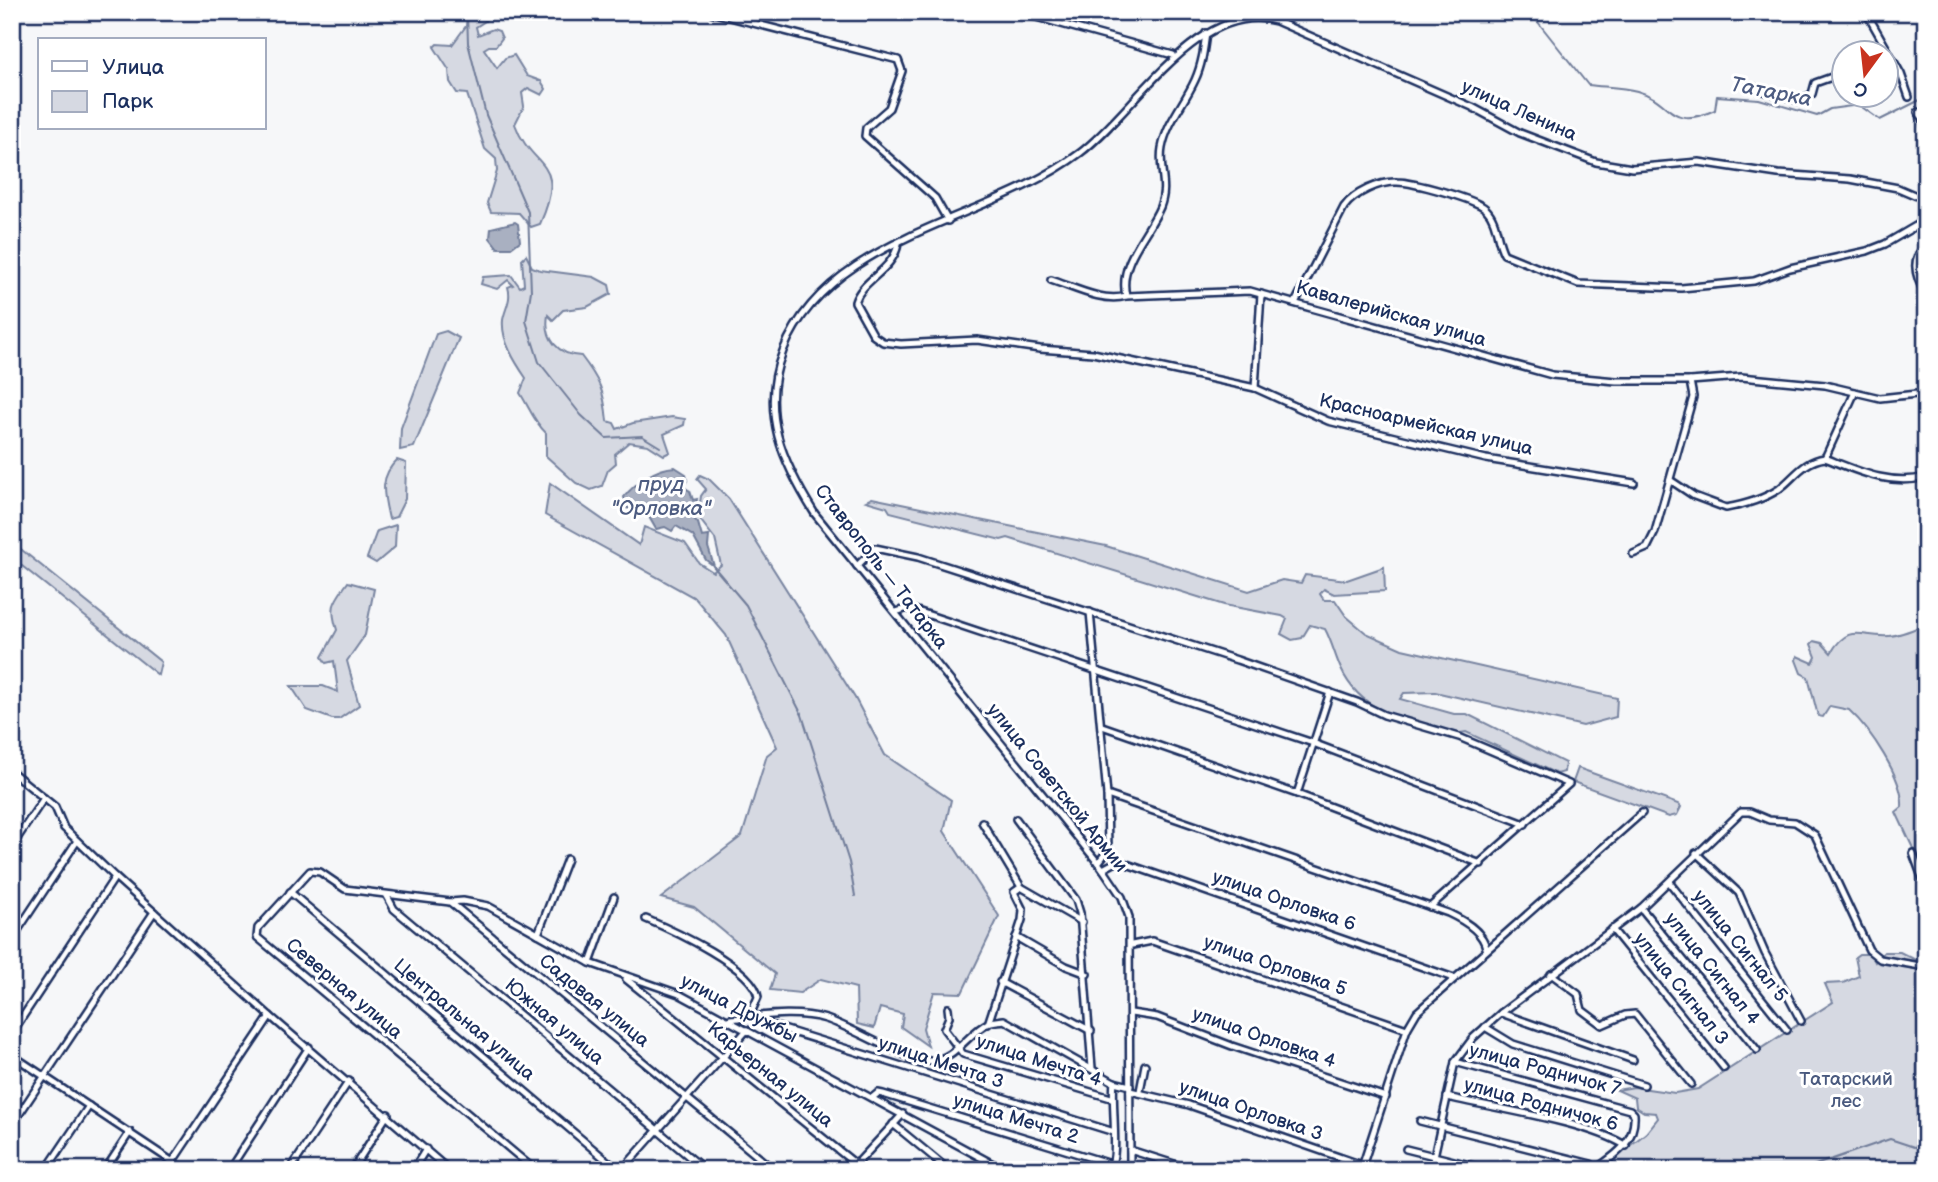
<svg xmlns="http://www.w3.org/2000/svg" width="1938" height="1182" font-family="'Balsamiq Sans',sans-serif">
<style>
.green{fill:#d6d9e2;stroke:#7884a0;stroke-width:2}
.water{fill:#a9b0c1;stroke:#707c99;stroke-width:2}
.lines{fill:none;stroke-linecap:round;stroke-linejoin:round}
.stream{stroke:#707c99;stroke-width:2}
.street-casing{stroke:#1b2f5e;stroke-width:10}
.street{stroke:#fff;stroke-width:5}
.labels{text-anchor:middle;dominant-baseline:central;stroke-width:6;stroke-linejoin:round;paint-order:stroke}
.street-label{font-size:19px;fill:#1b2f5e;stroke:#fff}
.park-label{font-size:19px;fill:#4a5a7f;stroke:#fff}
.water-label{font-size:21px;font-style:italic;fill:#4d5c81;stroke:#fff}
</style>
<rect width="100%" height="100%" fill="#f6f7f9"/>
<filter id="ink" filterUnits="userSpaceOnUse"><feTurbulence type="fractalNoise" baseFrequency=".0143" numOctaves="2"/><feDisplacementMap in="SourceGraphic" scale="14" xChannelSelector="R" yChannelSelector="G"/><feConvolveMatrix kernelMatrix="1 2 1 2 8 2 1 2 1" color-interpolation-filters="sRGB"/></filter>
<g filter="url(#ink)">
<g class="green">
<path d="M467,12h22l-4,9 -9,6 2,8 15,-6 6,2 3,7 -6,8h-7l-5,3 13,19 8,-10 9,-3 13,21 14,5 5,8 -4,6 -14,-7 -6,5 2,13 -9,18c16,46 54,35 25,100l-9,3 -12,-14 -28,-1 -4,-9 10,-32 -1,-12 -11,-10 -18,-55 -10,-1 -7,-11 -1,-12 -15,-23 3,-3 15,1 14,-19z"/>
<path d="M526,255l6,12 8,3 54,7 15,8 2,9 -24,13 -24,3 -10,10 -5,-5c-4,24 10,40 33,41 19,25 23,34 26,65l7,2 3,6 16,-6 39,-6 13,2 -1,6 -20,9 6,18 -6,3 -16,-10 -19,-3 -14,12 1,9 -8,7 -6,16 -11,4 -15,-7 -30,-27v-23c-12,-11 -17,-26 -26,-40l6,-15c-11,-16 -25,-38 -23,-58 2,-12 9,-20 5,-33l5,-2 -5,-5 -11,9 -16,-5 2,-7 28,-2 9,12 4,-2 -2,-26z"/>
<polygon points="446,331 459,338 414,447 400,450 401,428 436,334"/>
<path d="M397,460l9,3 -1,36 -9,18 -7,2c-5,-23 -11,-41 8,-59z"/>
<polygon points="700,475 709,479 729,499 855,698 885,755 951,800 944,831 999,916 962,993 934,992 923,1028 928,1046 901,1027 903,1014 880,1008 874,1028 857,1024 856,988 821,979 800,993 770,990 775,974 694,907 661,898 742,836 767,755 777,747 726,635 695,598 545,515 550,483 639,545 644,527 685,543 699,563 713,572 721,565 715,539 698,517 701,496 706,489 697,479"/>
<path d="M872,498l234,48 143,45 33,-11 19,3 4,-8 42,5 37,-13 1,24 -51,3 -10,-5 -4,5 4,6h11l11,16 20,17 36,16 215,49 -1,19 -33,9 -148,-34 -31,1 -4,6 54,15h13l98,49 -1,9 -7,2 -91,-42 -12,2c-44,-12 -92,-19 -113,-65 -6,-13 -9,-27 -16,-40l-15,-4 -8,13 -10,2 -11,-6 6,-15 -5,-3 -58,-11 -216,-67 -7,2 -111,-28 -3,-5 -21,-6z"/>
<polygon points="396,525 395,547 376,563 367,558 377,531"/>
<polygon points="12,542 161,662 158,675 12,558"/>
<path d="M348,582l26,7 -9,46 -18,26 12,44 -20,14h-7l-25,-9 -16,-24h32l15,6 -4,-31 -8,2 -4,-6 15,-27c-8,-25 -3,-28 11,-48z"/>
<path d="M1926,624v252l-30,-64 6,-5c2,-28 -32,-78 -53,-97l-19,-4 -7,11 -5,-1 -10,-39 -7,-4 -5,-13 1,-4 16,7 3,-6 -5,-13 3,-3 8,2 9,10c18,-31 30,-15 58,-17 12,-1 25,-7 37,-12z"/>
<polygon points="1578,768 1678,804 1681,807 1677,815 1669,817 1573,782"/>
<polygon points="1884,952 1900,952 1926,965 1926,1170 1599,1170 1646,1133 1658,1118 1656,1113 1644,1112 1636,1107 1635,1098 1617,1090 1634,1087 1675,1093 1698,1089 1833,1002 1825,984 1843,983 1859,976 1855,957 1859,954 1871,954 1875,962"/>
</g>
<g class="water">
<polygon points="515,222 518,224 520,241 511,248 498,248 490,238 491,228"/>
<path d="M675,467l11,7 1,7 -5,5 8,5 3,9 4,-1 -2,11 -5,4 8,9 4,14 7,-1 -1,11 6,19 -8,-6 -13,-24 -17,-10 -4,5 -7,-4 -9,2 -7,-12 -22,-9 -3,-11c12,-15 32,-29 51,-30z"/>
</g>
<g class="lines">
<g class="stream">
<polyline points="467,12 468,43 486,115 528,212 531,291 526,321 539,362 581,415 606,438 642,436 660,447"/>
<path d="M1530,12l58,73c16,2 34,2 49,6 37,10 31,40 78,19l2,-14 42,3 58,17 13,-7 29,-4 21,15 46,-23"/>
<polyline points="713,566 746,605 802,715 849,862 855,896"/>
<polyline points="1801,1170 1890,1139 1914,1147 1926,1144"/>
</g>
<defs>
<g id="street">
<polyline points="710,12 898,60 902,71 889,108 866,128 865,136 935,198 948,221"/>
<polyline points="1018,12 1173,55"/>
<polyline points="1866,12 1901,74 1909,97"/>
<path d="M1206,33c-2,16 -4,32 -11,47 -11,24 -28,42 -33,68 -4,21 7,37 -2,59 -12,28 -42,55 -34,89l124,-5 302,84 64,6h74l51,-4 84,8 55,13 46,-5"/>
<polyline points="1885,69 1897,67"/>
<path d="M1749,85c19,10 32,8 50,16l13,-7 3,-11 28,-10"/>
<polyline points="1918,112 1923,118 1926,133"/>
<path d="M898,244c-5,27 -36,35 -43,58l19,34 9,6 18,2 76,-4 63,9 53,4 162,35 73,33 158,38 148,24"/>
<path d="M1926,246c-17,13 -9,34 0,49"/>
<path d="M1051,280c22,7 52,23 75,16"/>
<path d="M1295,303l49,-96c10,-14 36,-26 53,-25 15,0 79,17 89,27 12,12 10,31 18,45l74,30 103,4 73,-7 36,-13 77,-17 18,-7 41,-24"/>
<polyline points="1255,388 1261,294"/>
<polyline points="1825,458 1855,392"/>
<path d="M1670,480l24,16 32,12c17,-3 38,-9 53,-19 16,-12 24,-28 46,-31 33,13 64,28 101,19"/>
<polyline points="1633,554 1647,548 1655,532 1693,397 1690,381"/>
<polyline points="857,566 875,548 918,557 1237,660 1357,702 1384,715 1459,737 1569,784 1430,907"/>
<polyline points="896,612 908,608 1313,743 1525,824"/>
<polyline points="1090,612 1107,795 1108,850 1098,863"/>
<polyline points="1102,726 1297,794 1481,864"/>
<polyline points="12,772 55,807 64,828 115,877 270,1016 449,1170"/>
<polyline points="1297,794 1330,692"/>
<path d="M1107,795l341,118c15,7 35,18 38,35"/>
<polyline points="1016,819 1076,900 1080,913 1092,1068"/>
<polyline points="982,822 1021,887"/>
<polyline points="12,846 44,798"/>
<polyline points="1696,853 1739,893 1765,953 1801,1021"/>
<polyline points="1913,853 1926,888"/>
<polyline points="1103,869 1116,862 1124,863 1454,978"/>
<polyline points="1669,882 1787,1030"/>
<polyline points="1021,887 1082,922"/>
<polyline points="290,892 618,1170"/>
<polyline points="387,896 394,909 705,1170"/>
<polyline points="450,902 463,901 488,906 590,963 679,994 1004,1170"/>
<polyline points="1641,908 1757,1050"/>
<path d="M646,919c26,11 108,48 112,78l-7,16 2,4"/>
<polyline points="1612,929 1724,1068"/>
<polyline points="538,934 567,859"/>
<polyline points="1016,937 1066,966 1087,974"/>
<polyline points="12,939 77,841"/>
<polyline points="1132,945 1152,941 1407,1029"/>
<polyline points="590,963 614,897"/>
<polyline points="1551,974 1578,994 1582,1010 1602,1025 1625,1015 1635,1014 1691,1084"/>
<polyline points="626,979 863,1170"/>
<polyline points="1000,982 1091,1031"/>
<polyline points="948,1008 949,1017 944,1029 963,1054 1111,1098"/>
<polyline points="1131,1013 1157,1017 1232,1046 1386,1097"/>
<polyline points="1501,1013 1633,1060"/>
<polyline points="763,1017 770,1025 1114,1132"/>
<path d="M730,1019c32,-3 65,-9 96,0 28,9 79,42 104,42 25,-1 38,-28 58,-38 5,-2 11,-2 16,-3l110,62 16,4"/>
<polyline points="988,1024 1022,920 1023,910 1014,892 1021,887"/>
<polyline points="1485,1027 1513,1044 1644,1085"/>
<polyline points="12,1033 115,877"/>
<polyline points="12,1055 185,1170"/>
<path d="M1455,1062l175,48 4,4c2,28 -18,41 -40,56"/>
<polyline points="1130,1091 1189,1105 1362,1165"/>
<polyline points="1140,1091 1145,1065"/>
<path d="M1447,1097c46,11 142,25 179,49"/>
<path d="M872,1098l6,-5 5,1 228,70c8,-6 0,-66 3,-82"/>
<polyline points="1420,1121 1591,1164 1596,1169"/>
<polyline points="893,1124 949,1170"/>
<polyline points="12,1125 154,912"/>
<polyline points="1406,1149 1490,1170"/>
<polyline points="1130,1150 1193,1170"/>
<polyline points="46,1170 89,1106"/>
<polyline points="105,1170 130,1132"/>
<polyline points="167,1170 270,1016"/>
<polyline points="229,1170 309,1047"/>
<polyline points="290,1170 349,1081"/>
<polyline points="352,1170 388,1114"/>
<polyline points="413,1170 426,1149"/>
<polyline points="535,1170 257,937 258,928 310,871 320,872 345,889 450,902 774,1170"/>
<polyline points="622,1170 747,1030"/>
<polyline points="851,1170 903,1114"/>
<path d="M1130,1170l-1,-253 -7,-20 -19,-28 -288,-355c-32,-51 -56,-102 -32,-163 46,-117 206,-129 297,-198 55,-41 117,-153 196,-132l196,86 48,26 76,29 36,6 67,-6 79,12 72,5 48,9 28,12"/>
<polyline points="1361,1170 1407,1029 1417,1012 1642,813"/>
<polyline points="1431,1170 1455,1062 1473,1038 1501,1013 1641,908 1741,812 1750,812 1769,820 1795,822 1815,835 1869,950 1880,959 1926,967"/>
</g>
</defs>
<use href="#street" class="street-casing"/>
<use href="#street" class="street"/>
</g>
</g>
<g class="labels">
<g class="street-label">
<text transform="translate(1519 111) rotate(24)">улица Ленина</text>
<text transform="translate(1391 314) rotate(16)">Кавалерийская улица</text>
<text transform="translate(1426 425) rotate(13)">Красноармейская улица</text>
<text transform="translate(881 567) rotate(52)">Ставрополь — Татарка</text>
<text transform="translate(1057 788) rotate(51)">улица Советской Армии</text>
<text transform="translate(1284 901) rotate(19)">улица Орловка 6</text>
<text transform="translate(1740 946) rotate(51)">улица Сигнал 5</text>
<text transform="translate(1275 966) rotate(19)">улица Орловка 5</text>
<text transform="translate(1712 969) rotate(51)">улица Сигнал 4</text>
<text transform="translate(344 989) rotate(40)">Северная улица</text>
<text transform="translate(1681 989) rotate(51)">улица Сигнал 3</text>
<text transform="translate(594 1001) rotate(39)">Садовая улица</text>
<text transform="translate(739 1009) rotate(27)">улица Дружбы</text>
<text transform="translate(464 1020) rotate(40)">Центральная улица</text>
<text transform="translate(554 1022) rotate(40)">Южная улица</text>
<text transform="translate(1264 1038) rotate(19)">улица Орловка 4</text>
<text transform="translate(1039 1061) rotate(18)">улица Мечта 4</text>
<text transform="translate(941 1063) rotate(18)">улица Мечта 3</text>
<text transform="translate(1545 1070) rotate(15)">улица Родничок 7</text>
<text transform="translate(770 1075) rotate(39)">Карьерная улица</text>
<text transform="translate(1541 1105) rotate(15)">улица Родничок 6</text>
<text transform="translate(1251 1111) rotate(19)">улица Орловка 3</text>
<text transform="translate(1016 1119) rotate(17)">улица Мечта 2</text>
</g>
<g class="park-label">
<text x="1846" y="1079">Татарский<tspan x="1846" dy="22">лес</tspan></text>
</g>
<g class="water-label">
<text transform="translate(1771 92) rotate(11)">Татарка</text>
<text x="661" y="484">пруд<tspan x="661" dy="24">"Орловка"</tspan></text>
</g>
</g>
<rect width="1938" height="1182" fill="none" stroke="#fff" stroke-width="42"/>
<rect x="21" y="21" width="1896" height="1140" fill="none" stroke="#1b2f5e" stroke-width="2.5" filter="url(#ink)"/>
<rect x="38" y="38" width="228" height="91" fill="#ffffff" stroke="#a4acbf" stroke-width="2"/>
<rect x="52" y="61" width="35" height="10" fill="#ffffff" stroke="#a4acbf" stroke-width="2"/>
<text x="102" y="74" font-size="21" fill="#1b2f5e">Улица</text>
<rect x="52" y="91" width="35" height="21" fill="#d6d9e2" stroke="#a4acbf" stroke-width="2"/>
<text x="102" y="108" font-size="21" fill="#1b2f5e">Парк</text>
<g transform="translate(1865 74) rotate(195)"><circle r="33" fill="#ffffff" stroke="#a4acbf" stroke-width="2"/>
<path d="M0-5L12 26L0 18L-12 26Z" fill="#c8321e"/>
<text y="-10" font-size="19" font-weight="bold" text-anchor="middle" fill="#1b2f5e">С</text>
</g>
</svg>
